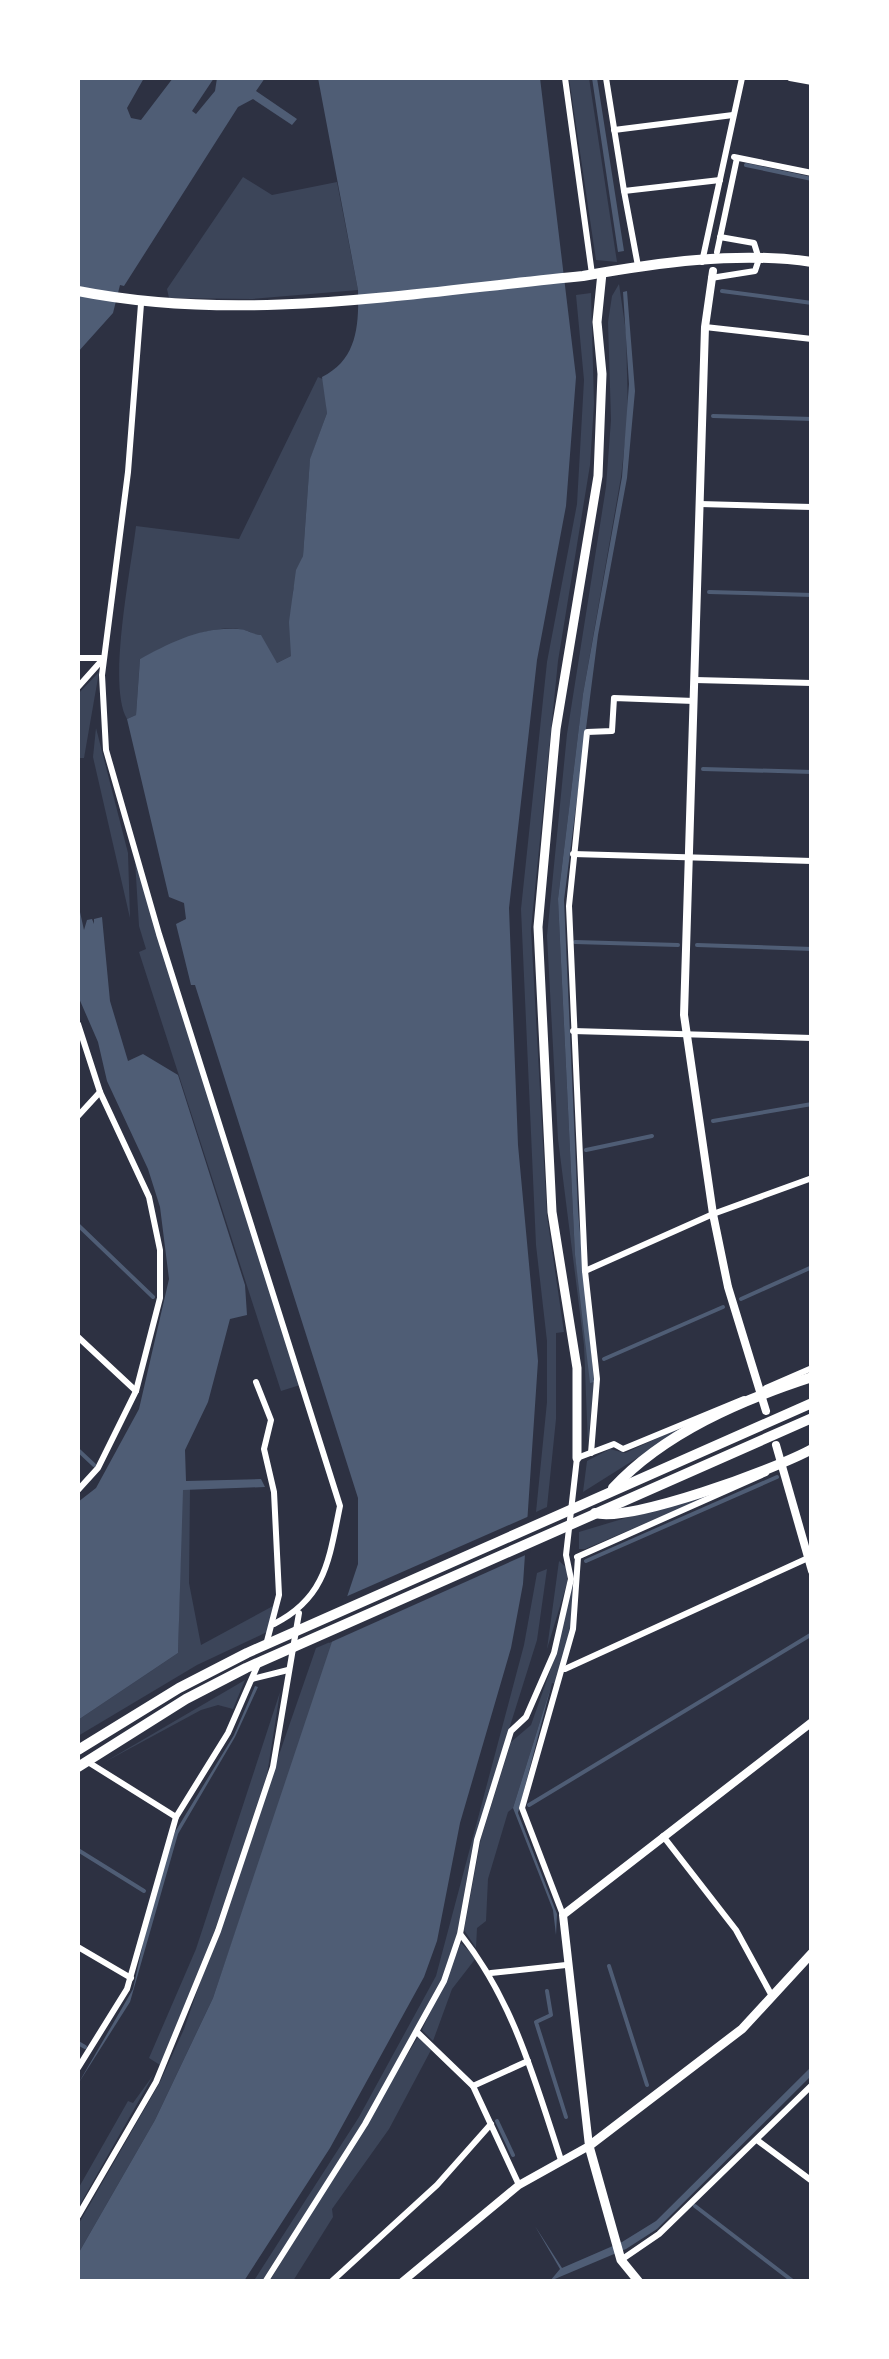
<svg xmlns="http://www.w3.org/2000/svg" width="889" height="2359" font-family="Mulish,sans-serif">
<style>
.green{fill:#3c4559}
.water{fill:#4f5d75}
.pier{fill:#2d3142}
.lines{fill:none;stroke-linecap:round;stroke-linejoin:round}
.stream{stroke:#4f5d75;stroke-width:4}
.minor{stroke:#fff;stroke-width:6}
.tertiary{stroke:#fff;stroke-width:8}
.secondary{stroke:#fff;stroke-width:9}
.primary{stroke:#fff;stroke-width:10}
</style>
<rect width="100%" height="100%" fill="#2d3142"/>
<g class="green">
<polygon points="569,78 589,78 617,262 596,260"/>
<polygon points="243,177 272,195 337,182 358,290 252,299 169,298 167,289"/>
<polygon points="619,284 626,332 628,415 621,477 583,694 558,899 575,1255 594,1382 588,1445 584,1345 558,1139 547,936 567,734 606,487 611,420 608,322 612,296"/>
<polygon points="591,293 594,404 590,465 558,661 531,929 547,1216 564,1332 556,1333 556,1419 547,1507 536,1512 547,1402 547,1341 536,1245 521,909 547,662 577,504 584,380 576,295"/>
<path d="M318,377l7,3 2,33 -17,47 -7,96 -10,34 -2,66 -14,7c-8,-9 -16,-25 -27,-31 -31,-14 -83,14 -110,27l-4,56 -9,4c-20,-33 4,-150 9,-193l103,13z"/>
<polygon points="99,672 84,758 79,758 78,694"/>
<polygon points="96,728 128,853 130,918 93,757"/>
<polygon points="135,860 300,1385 281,1391 139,952 146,949 139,926"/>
<polygon points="699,1419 583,1492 587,1461 610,1449 625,1453"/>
<polygon points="735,1485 585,1549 579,1549 579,1532"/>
<polygon points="182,1489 190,1489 189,1583 201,1645 273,1606 267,1632 197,1665 78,1736 78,1720 178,1653"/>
<polygon points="559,1561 567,1568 567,1583 547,1649"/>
<polygon points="547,1569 537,1640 473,1844 457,1934 441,1980 363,2123 262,2281 253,2282 359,2117 436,1976 524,1645 537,1573"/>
<polygon points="573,1581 571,1626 556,1684 552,1683 513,1808 508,1812 488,1879 486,1921 477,1928 476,1948 464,1930 481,1838 511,1742 531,1725 556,1654"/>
<polygon points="335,1640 213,1998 155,2120 78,2254 78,2225 160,2082 184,2029 316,1648"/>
<polygon points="245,1680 233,1709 218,1705 201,1710 103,1763"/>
<polygon points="280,1692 267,1775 215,1930 160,2065 149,2058 196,1949"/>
<polygon points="461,1943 476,1958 452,1989 433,2041 422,2030"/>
<polygon points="418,2037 431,2050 389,2129 332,2209 333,2217 293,2281 269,2282"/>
<polygon points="154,2074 78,2208 78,2189 128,2101 133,2103"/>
</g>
<g class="water">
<polygon points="78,78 144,78 127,108 131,118 141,120 173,78 214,78 192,111 196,114 215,91 217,78 265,78 256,91 297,119 292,125 253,99 238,107 124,286 120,285 113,313 78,352"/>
<path d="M318,78h222l36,299 -10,129 -29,154 -28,248 9,237 20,216 -15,223 -12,64 -51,175 -23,118 -13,36 -94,171 -86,133 -166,1v-28l77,-134 58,-122 145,-434v-66l-163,-513h-4l-15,-61 10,-5 -2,-16 -15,-6 -42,-178 9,-4 4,-56c29,-16 62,-33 98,-30 9,0 15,6 23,6l16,28 14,-7 -2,-34 7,-52 7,-14 7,-97 17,-46 -5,-36c35,-17 37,-51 36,-87z"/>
<polygon points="592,78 597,78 624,251 618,252"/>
<polygon points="627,291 635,391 627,478 598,635 564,900 578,1211 594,1382 590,1383 575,1255 558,899 583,694 622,477 629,384 623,292"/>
<polygon points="78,903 84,930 87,920 92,919 94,924 94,919 102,917 110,1001 128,1061 143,1054 178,1075 245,1285 247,1315 230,1319 208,1402 185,1450 186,1481 261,1479 265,1487 183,1490 178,1653 78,1720 78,1502 96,1488 139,1409 169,1279 160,1207 148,1169 107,1081 98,1042 78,996"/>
<polygon points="552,1683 518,1813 557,1914 556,1935 553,1910 513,1808"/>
<polygon points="255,1686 258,1687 235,1737 178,1834 130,2002 78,2084 133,1989 153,1898 175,1832 234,1735"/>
<polygon points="811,2067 811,2076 657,2229 626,2249 550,2281 560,2269 535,2226 562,2268 622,2242 656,2221"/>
</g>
<polygon class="pier" points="534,1514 530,1553 329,1643 343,1598"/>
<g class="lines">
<g class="stream">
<polyline points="746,165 812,179"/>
<polyline points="722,291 812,303"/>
<polyline points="713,416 812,419"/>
<polyline points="709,592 812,595"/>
<polyline points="703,769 812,772"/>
<polyline points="575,942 678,945"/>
<polyline points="697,945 812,949"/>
<polyline points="713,1121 812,1104"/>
<polyline points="586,1150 652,1136"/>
<polyline points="78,1225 153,1297"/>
<polyline points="741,1299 812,1267"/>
<polyline points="604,1359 723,1307"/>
<polyline points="78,1450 94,1465"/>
<polyline points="586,1561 777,1477"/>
<polyline points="529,1805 812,1634"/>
<polyline points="78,1850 144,1891"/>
<polyline points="609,1966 647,2085"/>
<polyline points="547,1991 551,2015 536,2022 566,2117"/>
<polyline points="78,2043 85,2047"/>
<polyline points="497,2121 513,2155"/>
<polyline points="695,2206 794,2282"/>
</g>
<g class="minor">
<polyline points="565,78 592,274"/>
<polyline points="606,78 624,191 720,180"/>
<polyline points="790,78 812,82"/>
<polyline points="614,130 733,115"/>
<polyline points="734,157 812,173"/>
<polyline points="624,191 638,266"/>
<polyline points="717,252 737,158"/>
<polyline points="702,262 742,78"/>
<polyline points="711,278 755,271 759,259 754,243 720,237"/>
<path d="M141,304l-13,168 -26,203 4,75 53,184 181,572c-11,53 -14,92 -66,118"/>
<polyline points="705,327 812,339"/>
<polyline points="700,504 812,507"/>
<polyline points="78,658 101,658"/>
<polyline points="695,680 812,683"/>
<polyline points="78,687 103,659"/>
<polyline points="573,854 812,861"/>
<polyline points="78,1024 100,1092 149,1197 160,1250 160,1298 136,1391 98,1468 78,1490"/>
<polyline points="573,1031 812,1038"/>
<polyline points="78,1116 100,1092"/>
<polyline points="585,1271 713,1214 812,1178"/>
<polyline points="78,1337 136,1391"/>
<polyline points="256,1382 271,1420 264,1449 274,1492 279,1595 266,1645"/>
<polyline points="766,1388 812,1368"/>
<polyline points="591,1453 597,1379 585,1271 569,906 587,732 612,731 614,698 694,701"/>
<polyline points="577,1557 766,1473"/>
<polyline points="565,1669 808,1558"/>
<polyline points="252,1679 288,1670"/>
<polyline points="88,1762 176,1817"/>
<polyline points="663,1836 736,1930 772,1996"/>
<polyline points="563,1915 522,1808 573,1629 578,1557"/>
<path d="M461,1935c52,65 74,146 100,225"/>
<polyline points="78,1947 131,1978"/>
<polyline points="491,1973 566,1965"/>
<polyline points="417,2032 473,2086 519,2185"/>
<polyline points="78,2068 127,1989 176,1817 228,1733 259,1662"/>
<polyline points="473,2086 528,2061"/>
<polyline points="757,2140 812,2181"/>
<polyline points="78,2216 156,2082 218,1931 273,1767 299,1613"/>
<polyline points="621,2260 659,2234 812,2085"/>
<polyline points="265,2282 365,2124 444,1981 460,1934 477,1840 511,1731 526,1717 554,1653 571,1579 566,1555 577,1458 614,1444 623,1449 744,1399"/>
<polyline points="331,2282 437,2185 491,2124"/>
</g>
<g class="tertiary">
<polyline points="713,271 705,327 684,1015 713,1214 728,1287 766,1411"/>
<polyline points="776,1445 812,1571"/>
<polyline points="402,2282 519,2185 589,2146 563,1915 812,1722"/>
</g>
<g class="secondary">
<polyline points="577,1458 577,1368 552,1212 538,927 556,729 598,476 602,374 597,322 602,273"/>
<polyline points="639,2282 621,2260 589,2146 742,2029 812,1953"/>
</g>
<g class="primary">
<path d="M78,291c167,33 337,1 505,-15 72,-13 155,-25 229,-14"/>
<path d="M613,1488c51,-55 128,-88 199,-111"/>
<path d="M595,1513c34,10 181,-44 217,-64"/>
<polyline points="78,1750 179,1688 247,1653 812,1403"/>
<polyline points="78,1767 186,1699 246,1668 812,1418"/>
</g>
</g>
<rect width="889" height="2359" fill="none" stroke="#ffffff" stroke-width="160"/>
</svg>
